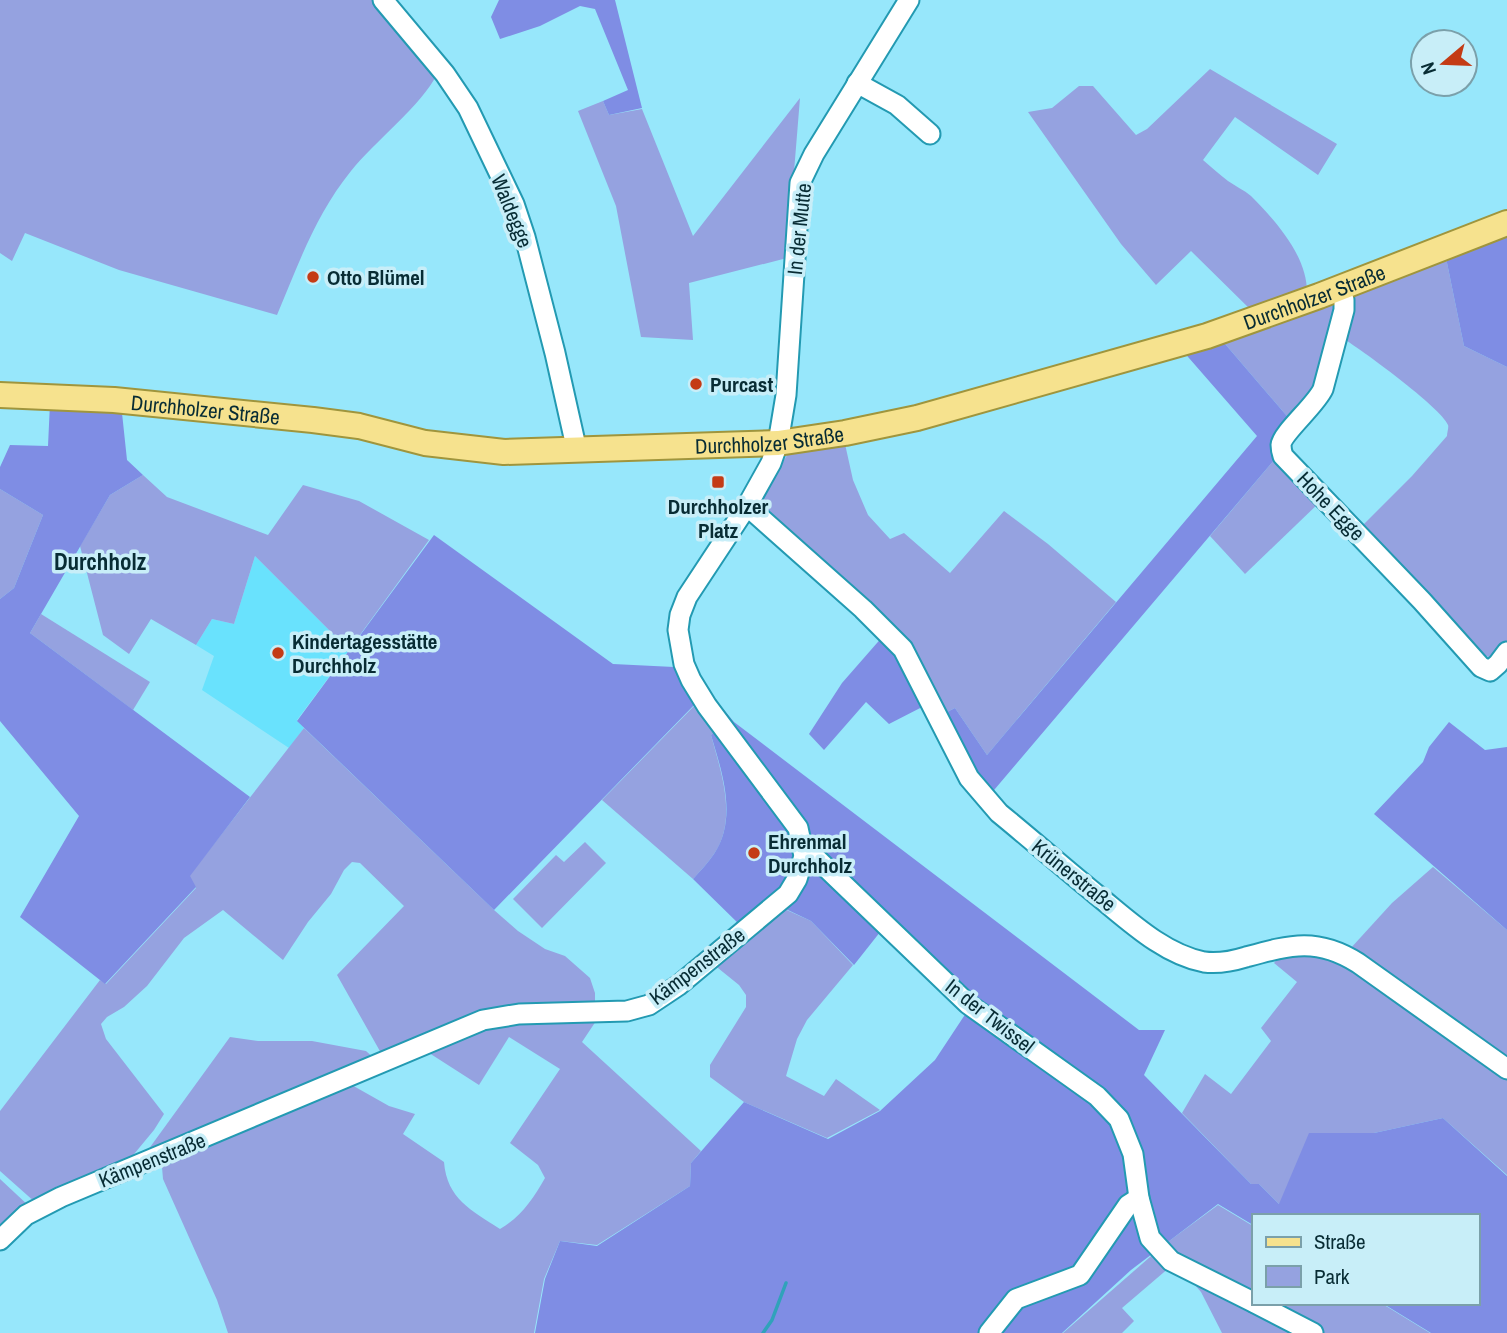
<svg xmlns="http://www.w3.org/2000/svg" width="1507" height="1333" font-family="'Archivo Narrow',sans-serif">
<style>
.built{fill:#69e2fd}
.green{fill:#95a2e0}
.forest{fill:#7f8de4}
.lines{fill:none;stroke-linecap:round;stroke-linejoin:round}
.stream{stroke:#30a2ba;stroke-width:3.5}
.minor-casing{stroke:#239ab2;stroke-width:23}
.major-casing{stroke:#9f953d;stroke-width:28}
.minor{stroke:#fff;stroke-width:19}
.major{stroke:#f6e28e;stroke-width:24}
.poi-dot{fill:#c43b15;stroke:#c8eef8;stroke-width:2.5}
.labels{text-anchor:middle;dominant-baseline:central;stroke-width:7;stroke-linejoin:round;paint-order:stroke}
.street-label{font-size:21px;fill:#082c34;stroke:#c8eef8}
.poi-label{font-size:21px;font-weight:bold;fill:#082c34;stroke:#c8eef8;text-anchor:start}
.neighbourhood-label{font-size:23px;font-weight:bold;fill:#082c34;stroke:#c8eef8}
</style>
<rect width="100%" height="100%" fill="#97e7fb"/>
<polygon class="built" points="255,556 349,650 297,720 304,728 289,748 202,690 214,656 196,645 212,619 234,624"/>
<g class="green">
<path d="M0,0h377l60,74c-15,31 -63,68 -86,97 -35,43 -53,94 -74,144l-158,-45 -94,-37 -13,28 -12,-8z"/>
<path d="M1210,69l127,75 -19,31 -83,-58 -32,43c8,7 16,14 25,21 7,5 16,9 23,15 25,25 56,60 56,96l-52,22 -64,-63 -35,34 -35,-41 -93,-132 24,-4 27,-22h14l43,49 11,-6z"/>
<polygon points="800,98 787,258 689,283 693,340 641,337 616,206 578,111 603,101 609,115 642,109 693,236"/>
<path d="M1445,253l19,93 43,21v279l-10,14 -27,-10 -111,-121 53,-53 35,-40c0,-3 2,-9 1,-11 -6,-17 -89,-77 -107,-88l11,-43z"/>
<polygon points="1335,303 1337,310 1326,368 1292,422 1220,338"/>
<polygon points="845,444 853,480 868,515 890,539 904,533 950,573 1004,511 1048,544 1116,602 987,755 955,708 943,714 917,662 758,509 760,499 789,452"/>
<polygon points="1275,459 1321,501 1245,574 1210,536"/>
<polygon points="143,475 167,497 268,535 303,485 359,501 429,540 349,650 255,556 234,624 212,619 196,645 151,619 129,654 103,635 80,546 110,495"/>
<polygon points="0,489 43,515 14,588 0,599"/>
<polygon points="41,614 150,682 133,710 30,633"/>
<path d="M698,702l22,27 -9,6c10,37 27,84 3,119 -6,9 -14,17 -21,25l-91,-79z"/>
<polygon points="304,728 494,910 518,931 545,949 565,956 590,978 595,993 595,1003 567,1006 381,1053 337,975 404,906 360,863 352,862 344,870 331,894 308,922 283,960 223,910 184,938 147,986 124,1007 107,1017 101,1024 106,1039 164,1114 154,1130 125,1165 36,1203 0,1171 0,1111 100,980 106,984 196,888 189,876"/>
<polygon points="585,842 606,863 542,928 513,899 556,855 564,862"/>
<polygon points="1433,867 1507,930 1507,1062 1350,949 1392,903"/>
<polygon points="780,907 811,921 853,965 807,1020 797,1039 786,1076 824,1096 836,1079 880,1110 827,1138 744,1102 710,1077 710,1065 746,1007 746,995 739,985 713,964"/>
<polygon points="1283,953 1332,954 1507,1075 1507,1175 1443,1118 1374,1133 1310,1133 1280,1205 1259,1184 1251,1184 1182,1113 1205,1074 1231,1094 1271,1041 1261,1028 1297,982 1274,963"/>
<path d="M598,1018l-16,24 119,109 -10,12 -1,23 -93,59 -37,-4 -16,38 -10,54h-306l-11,-33 -54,-121 -1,-12 3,-3 185,-80 39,22 26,8 -12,20 41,28c3,37 27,48 56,67 21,-12 33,-30 45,-51l-7,-13 -28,-22 50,-74 -51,-32 -30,48 -53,-34 80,-31z"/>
<polygon points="230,1037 258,1041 312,1041 366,1051 377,1061 148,1150"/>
<polygon points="0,1179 30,1207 0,1232"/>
<polygon points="1218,1205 1253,1226 1253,1298 1161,1247"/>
<polygon points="1158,1250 1170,1267 1122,1308 1134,1321 1122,1333 1063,1333"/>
<polygon points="1181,1269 1307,1333 1222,1333 1201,1292"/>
<polygon points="1263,1303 1381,1303 1430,1333 1319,1333"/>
</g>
<g class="forest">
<polygon points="499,0 615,0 642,108 609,115 603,101 628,90 595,9 580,6 540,26 500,39 491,17"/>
<polygon points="1507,229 1507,367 1464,346 1445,253"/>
<polygon points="1220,338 1292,422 1275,459 989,796 943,714 955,708 987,755 1257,436 1182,350"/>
<polygon points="50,403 122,413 127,460 143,475 110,495 30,633 250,797 190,876 196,887 105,984 20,917 79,816 0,721 0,599 14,588 43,515 0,489 0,467 10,445 48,446"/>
<polygon points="434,535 613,664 674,667 698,701 494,910 297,721"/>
<polygon points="884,635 926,705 889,724 866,702 824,750 809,734 842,683"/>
<path d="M694,674l40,48 405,308h26l-21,45 107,109h8l20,20 30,-71h65l69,-15 64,58v157h-76l-49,-30h95v-87h-224v9l-35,-21 -87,66 -69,63h-527l10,-54 15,-38 37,5 93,-60 1,-23 53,-61 84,37 52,-28 55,-51 37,-56 -84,-82 -34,43 -43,-44 -40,-19 -29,25 -49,-48c7,-8 15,-16 21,-25 24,-36 8,-82 -3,-119l16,-12z"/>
<polygon points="1449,722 1485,750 1507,747 1507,930 1374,814 1423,762 1429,747"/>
</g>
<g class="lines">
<polyline class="stream" points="763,1333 772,1320 786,1283"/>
<defs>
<g id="minor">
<polyline points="383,0 445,74 468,108 514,204 525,237 555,353 577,451"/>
<polyline points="857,83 897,105 930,134"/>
<path d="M1340,288l4,12v10l-21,79c-7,16 -41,44 -42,56 0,3 1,8 2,11l139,145 59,66 9,4 8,-7 9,-12"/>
<path d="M747,506l116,103 40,40 66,129 30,35c33,27 65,55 98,82 31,25 66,59 107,67 15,2 29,-1 42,-5 44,-12 71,-20 112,6l149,106"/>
<polyline points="804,856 817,859 968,1004 1097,1096 1119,1119 1133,1154 1139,1198 1150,1238 1171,1261 1253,1302"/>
<polyline points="0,1240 26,1215 61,1197 483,1020 519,1014 627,1011 649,1005 679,985 788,894 797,879 804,856 798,828 707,706 691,680 684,664 678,630 680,615 687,597 747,506 771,463 778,443 786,395 800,183 814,154 909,0"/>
<polyline points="1255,1303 1313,1333"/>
<polyline points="989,1333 1016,1299 1080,1275 1128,1205 1139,1198"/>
</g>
<g id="major">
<path id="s1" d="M0,395l114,5 199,20 46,6 66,17 79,9 274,-9 67,-10 72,-15 290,-82 112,-40 188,-73"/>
</g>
</defs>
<use href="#minor" class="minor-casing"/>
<use href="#major" class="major-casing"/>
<use href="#minor" class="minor"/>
<use href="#major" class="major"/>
</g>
<g class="poi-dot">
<circle cx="313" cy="277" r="7"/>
<circle cx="696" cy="384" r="7"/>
<rect x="711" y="475" width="14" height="14" rx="3.5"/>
<circle cx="278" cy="653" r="7"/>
<circle cx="754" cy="853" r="7"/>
</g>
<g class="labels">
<g class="street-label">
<text transform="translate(512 211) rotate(68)">Waldegge</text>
<text transform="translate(799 229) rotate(-84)">In der Mutte</text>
<text stroke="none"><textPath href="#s1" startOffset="1339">Durchholzer Straße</textPath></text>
<text stroke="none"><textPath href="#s1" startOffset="206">Durchholzer Straße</textPath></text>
<text stroke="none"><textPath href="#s1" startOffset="774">Durchholzer Straße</textPath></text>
<text transform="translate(1331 506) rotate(46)">Hohe Egge</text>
<text transform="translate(1074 875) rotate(39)">Krünerstraße</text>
<text transform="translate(697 966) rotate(-37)">Kämpenstraße</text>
<text transform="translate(990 1016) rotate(38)">In der Twissel</text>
<text transform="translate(152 1160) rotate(-22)">Kämpenstraße</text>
</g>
<g class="poi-label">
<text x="327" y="277">Otto Blümel</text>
<text x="710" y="384">Purcast</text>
<text x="718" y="506" text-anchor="middle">Durchholzer<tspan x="718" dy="24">Platz</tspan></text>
<text x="292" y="641">Kindertagesstätte<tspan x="292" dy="24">Durchholz</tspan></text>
<text x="768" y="841">Ehrenmal<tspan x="768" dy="24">Durchholz</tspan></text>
</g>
<g class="neighbourhood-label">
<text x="100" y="561">Durchholz</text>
</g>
</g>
<rect x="1252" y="1214" width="228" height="91" fill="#c8eef8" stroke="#7ba0aa" stroke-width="2"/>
<rect x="1266" y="1237" width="35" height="10" fill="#f6e28e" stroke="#7ba0aa" stroke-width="2"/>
<text x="1314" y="1249" font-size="21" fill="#082c34">Straße</text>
<rect x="1266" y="1266" width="35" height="21" fill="#95a2e0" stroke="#7ba0aa" stroke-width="2"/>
<text x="1314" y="1284" font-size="21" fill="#082c34">Park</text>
<g transform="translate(1444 63) rotate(251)"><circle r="33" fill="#c8eef8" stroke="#7ba0aa" stroke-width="2"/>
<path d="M0-5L12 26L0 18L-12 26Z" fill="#c43b15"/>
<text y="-10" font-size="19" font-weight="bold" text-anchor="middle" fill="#082c34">N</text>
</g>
</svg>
